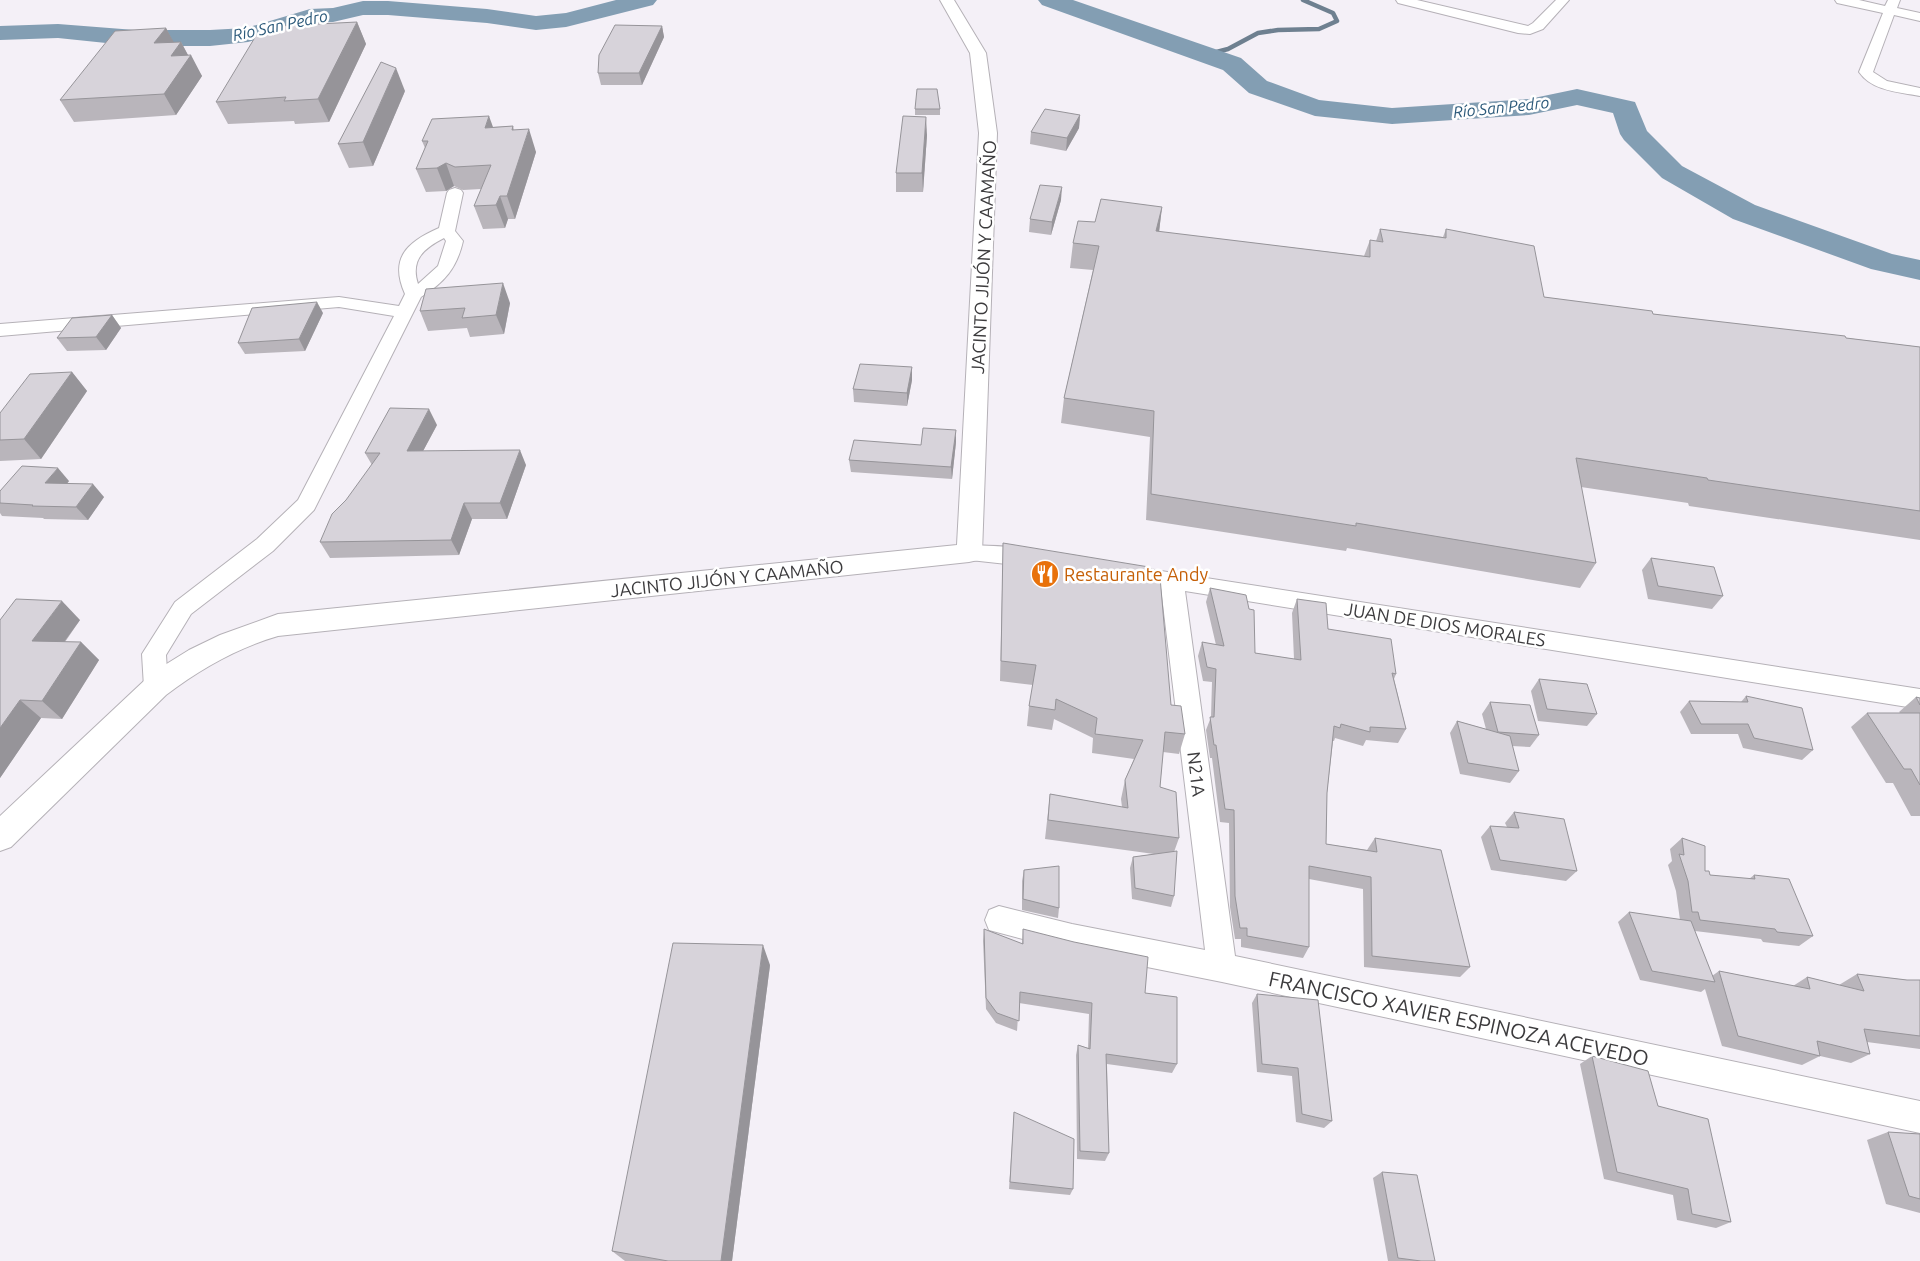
<svg xmlns="http://www.w3.org/2000/svg" width="1920" height="1261" font-family="Ubuntu,sans-serif">
<style>
.lines{fill:none;stroke-linecap:round;stroke-linejoin:round}
.stream{stroke:#6e8090;stroke-width:4.5}
.river{fill:#839eb3;fill-rule:evenodd}
.street-casing{stroke:#b5b1b7;stroke-width:2}
.secondary-casing{stroke:#b5b1b7;stroke-width:2}
.street{fill:#fff;fill-rule:evenodd}
.secondary{fill:#fff;fill-rule:evenodd}
.wall{fill:#b9b5bb}
.shaded-wall{fill:#969499}
.building{fill:#d7d3da;stroke:#969499}
.labels{text-anchor:middle;dominant-baseline:central;stroke-width:5;stroke-linejoin:round;paint-order:stroke}
.far-water-label{font-size:16px;font-style:italic;fill:#2a5879;stroke:#fff}
.street-label{font-size:18px;fill:#3c3b3d;stroke:#fff}
.food-label{font-size:18px;fill:#c56008;stroke:#fff;text-anchor:start}
.near-street-label{font-size:21px;fill:#3c3b3d;stroke:#fff}
</style>
<rect width="100%" height="100%" fill="#f4f0f7"/>
<g class="lines">
<polyline class="stream" points="1205,55 1228,49 1258,33 1278,30 1319,29 1337,21 1333,13 1303,0"/>
<g class="river">
<polygon points="616,0 657,0 653,5 566,27 536,30 487,23 388,15 363,15 333,22 312,23 248,42 210,46 135,46 58,38 0,40 0,26 58,24 135,30 210,30 246,28 310,9 333,8 363,1 388,1 487,9 536,16 566,13"/>
<polygon points="1038,0 1073,0 1241,58 1267,81 1319,100 1392,108 1529,99 1577,89 1635,102 1647,131 1682,166 1755,205 1892,254 1920,260 1920,280 1871,269 1733,219 1662,178 1624,140 1620,134 1613,113 1577,105 1529,115 1392,124 1315,116 1249,93 1223,70 1042,5"/>
</g>
<defs>
<g id="street">
<polygon points="1396,0 1417,0 1528,26 1533,23 1556,0 1569,0 1543,29 1530,34 1518,33 1398,3"/>
<path d="M1835,0h24l26,6 3,-6h12l-3,8 23,5v8l-26,-6 -21,57 14,9 33,7v8c-21,-4 -48,-5 -61,-24l24,-59 -46,-10z"/>
<path d="M455,188l6,2 2,3 -8,38 8,10c-6,27 -19,42 -42,56l-107,213 -41,41 -82,63 -25,41 2,32 -3,7 -9,3 -9,-3 -3,-7 -2,-33 33,-52 82,-63 41,-39 96,-184 -55,-9 -339,29v-12l339,-27 60,9 6,-12c-16,-36 2,-52 34,-66l8,-35 2,-3zM444,238l2,3 -8,25 -20,18c-8,-24 6,-36 26,-46z"/>
<path d="M969,545c25,1 50,1 74,8l3,6 -3,6 -8,2 -74,-8 -3,-6 3,-6z"/>
<polygon points="1129,566 1920,689 1920,709 1185,591 1235,956 1920,1101 1920,1133 1222,982 1072,952 989,930 985,920 989,910 999,906 1072,924 1205,950 1161,588 1121,580 1118,574 1121,568"/>
</g>
<path id="secondary" d="M940,0h14l32,53 11,80 -15,420 -4,7 -9,2 -691,74c-41,12 -78,33 -112,59l-155,152 -11,4v-35l146,-137 14,-11 29,-18 31,-15 58,-21 679,-69 22,-412 -9,-80z"/>
</defs>
<use href="#street" class="street-casing"/>
<use href="#secondary" class="secondary-casing"/>
<use href="#street" class="street"/>
<use href="#secondary" class="secondary"/>
</g>
<g class="wall">
<polygon points="357,22 366,44 329,122 295,124 294,121 228,124 216,102 274,33"/>
<polygon points="662,26 664,37 642,85 601,85 598,73"/>
<polygon points="166,28 173,42 181,42 188,55 202,76 176,115 74,122 60,100"/>
<polygon points="405,91 373,166 349,168 338,144"/>
<rect x="915" y="109" width="25" height="6"/>
<polygon points="1080,115 1079,128 1066,151 1030,144 1031,132"/>
<polygon points="513,126 514,130 536,152 515,219 508,219 505,228 483,229 474,206 481,189 463,190 454,186 446,191 426,192 416,169 425,148 422,141 493,127"/>
<polygon points="927,135 923,192 896,192 896,173"/>
<polygon points="1061,200 1051,235 1029,232 1030,219"/>
<polygon points="1162,207 1159,232 1364,256 1370,240 1376,241 1380,229 1443,237 1446,229 1544,297 1653,314 1920,347 1920,540 1689,506 1688,503 1581,487 1596,563 1580,588 1347,548 1346,551 1146,520 1150,437 1061,423 1064,398 1093,270 1070,268 1073,243 1095,222"/>
<polygon points="510,303 504,334 470,337 467,328 428,331 420,311"/>
<polygon points="323,313 305,351 245,354 238,343"/>
<polygon points="112,315 121,328 106,350 67,351 57,338"/>
<polygon points="912,367 912,380 907,406 854,402 853,389"/>
<polygon points="72,372 87,391 41,459 0,461 0,413"/>
<polygon points="437,425 423,451 526,465 507,519 472,519 459,555 330,558 320,542 372,465 365,453"/>
<polygon points="956,442 952,479 851,472 849,460 921,445"/>
<polygon points="69,481 67,484 104,497 88,520 44,519 43,518 2,516 0,513 0,491"/>
<polygon points="1003,543 1171,705 1185,734 1179,754 1163,752 1160,787 1179,838 1174,852 1174,896 1171,907 1132,899 1130,868 1133,857 1154,854 1045,839 1050,794 1122,807 1121,799 1125,780 1134,759 1092,753 1093,738 1054,719 1052,730 1027,726 1029,706 1033,685 1000,681"/>
<polygon points="1651,558 1723,596 1712,609 1648,599 1642,570"/>
<polygon points="1210,588 1255,653 1294,659 1292,613 1297,599 1328,629 1396,674 1394,679 1406,729 1398,743 1366,740 1363,746 1335,738 1334,741 1333,741 1327,793 1326,844 1367,850 1375,838 1470,967 1460,977 1364,967 1363,889 1309,879 1309,947 1303,958 1241,947 1241,939 1235,939 1230,907 1229,823 1220,822 1212,758 1210,758 1206,730 1211,717 1212,682 1203,681 1198,656 1202,642 1216,645 1206,602"/>
<polygon points="0,620 80,620 65,642 81,642 99,660 62,719 41,718 0,778"/>
<polygon points="1539,679 1597,714 1587,726 1538,721 1531,691"/>
<polygon points="1746,696 1813,750 1802,760 1743,748 1738,734 1691,734 1680,712 1689,701 1741,702"/>
<polygon points="1916,697 1920,698 1920,816 1911,816 1893,783 1886,783 1851,727 1867,713 1900,713 1899,712"/>
<polygon points="1490,702 1539,735 1530,747 1512,746 1519,771 1510,783 1460,774 1450,733 1457,721 1486,729 1482,714"/>
<polygon points="1514,812 1577,871 1566,881 1491,870 1481,837 1490,826 1507,827 1505,823"/>
<polygon points="1682,838 1705,871 1710,875 1749,879 1754,875 1813,936 1799,946 1763,942 1761,939 1695,931 1712,976 1719,971 1793,986 1807,977 1839,985 1857,974 1907,980 1920,980 1920,1049 1867,1042 1870,1054 1851,1063 1820,1056 1802,1065 1722,1046 1705,989 1701,992 1640,980 1618,922 1629,912 1680,920 1676,891 1668,865 1672,861 1670,849"/>
<polygon points="1024,870 1059,908 1058,918 1022,910 1022,881"/>
<polygon points="984,929 1022,944 1023,929 1145,993 1177,1064 1172,1073 1107,1064 1109,1153 1105,1161 1077,1159 1076,1055 1078,1045 1088,1048 1089,1014 1019,1003 1017,1031 996,1023 986,1009 983,941"/>
<polygon points="770,965 732,1261 625,1261 612,1251"/>
<polygon points="1257,994 1332,1121 1324,1128 1296,1122 1292,1076 1257,1072 1252,1003"/>
<polygon points="1592,1056 1658,1106 1731,1222 1716,1228 1677,1220 1673,1195 1604,1179 1580,1064"/>
<polygon points="1014,1112 1073,1189 1070,1195 1009,1189"/>
<polygon points="1888,1132 1920,1134 1920,1213 1886,1204 1867,1140"/>
<polygon points="1382,1172 1435,1261 1388,1261 1373,1178"/>
</g>
<g class="shaded-wall">
<polygon points="357,22 366,44 329,122 318,99"/>
<polygon points="662,26 664,37 642,85 639,73"/>
<polygon points="166,28 177,48 181,42 189,57 191,55 202,76 176,115 164,94 154,43"/>
<polygon points="396,68 405,91 373,166 363,142"/>
<polygon points="1080,115 1079,128 1066,151 1067,138"/>
<polygon points="489,116 497,138 485,128"/>
<polygon points="926,117 927,135 923,192 922,173"/>
<polygon points="529,129 536,152 515,219 507,196"/>
<polygon points="446,163 454,186 446,191 437,168"/>
<polygon points="1062,187 1061,200 1051,235 1052,222"/>
<polygon points="500,196 508,219 505,228 496,205"/>
<polygon points="1162,207 1159,232 1156,231"/>
<polygon points="503,283 510,303 504,334 496,315"/>
<polygon points="317,302 323,313 305,351 299,339"/>
<polygon points="112,315 121,328 106,350 96,337"/>
<polygon points="912,367 912,380 907,406 907,393"/>
<polygon points="72,372 87,391 41,459 24,439"/>
<polygon points="429,409 437,425 415,466 407,451"/>
<polygon points="956,430 956,442 952,479 951,467"/>
<polygon points="520,450 526,465 507,519 500,503"/>
<polygon points="58,468 69,481 56,496 45,483"/>
<polygon points="93,484 104,497 88,520 76,507"/>
<polygon points="464,503 472,519 459,555 451,540"/>
<polygon points="62,601 80,620 51,660 32,641"/>
<polygon points="81,642 99,660 62,719 42,701"/>
<polygon points="20,700 41,718 0,778 0,728"/>
<polygon points="763,945 770,965 732,1261 721,1261"/>
</g>
<g class="building">
<polygon points="357,22 318,99 284,101 286,97 216,102 257,34 274,33 278,26"/>
<polygon points="615,25 662,26 639,73 598,73 599,55"/>
<polygon points="166,28 154,43 181,42 171,56 191,55 164,94 60,100 115,31"/>
<polygon points="381,62 396,68 363,142 338,144"/>
<polygon points="917,89 937,89 940,109 915,109"/>
<polygon points="1045,109 1080,115 1067,138 1031,132"/>
<polygon points="489,116 485,128 513,126 512,130 529,129 507,196 500,196 496,205 474,206 491,165 455,167 446,163 437,168 416,169 428,141 422,141 432,119"/>
<polygon points="903,116 926,117 922,173 896,173"/>
<polygon points="1040,185 1062,187 1052,222 1030,219"/>
<polygon points="1101,199 1162,207 1156,231 1370,257 1370,240 1383,242 1380,229 1446,238 1446,229 1534,246 1544,297 1652,311 1653,314 1845,336 1846,338 1920,347 1920,511 1708,480 1707,478 1576,458 1596,563 1356,523 1356,526 1151,494 1154,411 1064,398 1099,246 1073,243 1078,221 1095,222"/>
<polygon points="503,283 496,315 462,318 465,308 420,311 426,289"/>
<polygon points="317,302 299,339 238,343 252,308"/>
<polygon points="112,315 96,337 57,338 72,318"/>
<polygon points="860,364 912,367 907,393 853,389"/>
<polygon points="72,372 24,439 0,440 0,413 30,374"/>
<polygon points="390,408 429,409 407,451 520,450 500,503 464,503 451,540 320,542 332,514 346,500 380,453 365,453"/>
<polygon points="923,428 956,430 951,467 849,460 854,440 921,445"/>
<polygon points="22,466 58,468 45,483 93,484 76,507 32,506 33,505 0,503 0,491"/>
<polygon points="1003,543 1149,567 1160,577 1171,705 1181,706 1185,734 1165,732 1160,787 1176,792 1179,838 1048,820 1050,794 1128,808 1125,780 1143,740 1095,734 1097,718 1056,699 1055,710 1029,706 1036,665 1001,661"/>
<polygon points="1651,558 1714,567 1723,596 1658,586"/>
<polygon points="1210,588 1246,595 1249,609 1254,610 1255,653 1301,660 1297,599 1326,603 1328,629 1391,639 1396,674 1392,673 1406,729 1370,727 1370,732 1341,724 1340,728 1334,726 1327,793 1326,844 1377,852 1375,838 1441,850 1470,967 1372,956 1371,877 1309,866 1309,947 1247,936 1247,928 1240,928 1235,896 1234,810 1225,809 1216,745 1214,745 1210,717 1214,717 1216,669 1207,667 1202,642 1224,646"/>
<polygon points="16,599 62,601 32,641 81,642 42,701 20,700 0,728 0,620"/>
<polygon points="1539,679 1587,684 1597,714 1547,709"/>
<polygon points="1746,696 1802,708 1813,750 1754,738 1748,724 1701,724 1689,701 1748,702"/>
<polygon points="1916,697 1920,698 1920,705"/>
<polygon points="1490,702 1530,705 1539,735 1498,732"/>
<polygon points="1867,713 1920,713 1920,785 1911,769 1904,769"/>
<polygon points="1457,721 1510,736 1519,771 1468,763"/>
<polygon points="1514,812 1564,819 1577,871 1500,860 1490,826 1519,828"/>
<polygon points="1682,838 1705,846 1705,871 1709,871 1710,875 1755,879 1754,875 1789,879 1813,936 1777,932 1775,929 1700,920 1698,912 1692,912 1688,881 1679,854 1684,855"/>
<polygon points="1177,851 1174,896 1135,888 1133,857"/>
<polygon points="1059,866 1059,908 1023,899 1024,870"/>
<polygon points="1629,912 1691,921 1715,982 1652,971"/>
<polygon points="984,929 1023,944 1023,929 1074,942 1148,957 1145,993 1177,997 1177,1064 1106,1054 1109,1153 1080,1151 1078,1045 1090,1049 1092,1003 1020,992 1019,1021 997,1013 986,998"/>
<polygon points="673,943 763,945 721,1261 668,1261 612,1251"/>
<polygon points="1719,971 1810,989 1807,977 1864,991 1857,974 1907,980 1920,980 1920,1036 1864,1029 1870,1054 1817,1041 1820,1056 1738,1036"/>
<polygon points="1257,994 1318,1000 1332,1121 1302,1114 1298,1068 1262,1064"/>
<polygon points="1592,1056 1648,1071 1658,1106 1708,1119 1731,1222 1692,1214 1688,1189 1617,1172"/>
<polygon points="1014,1112 1074,1139 1073,1189 1010,1182"/>
<polygon points="1888,1132 1920,1134 1920,1199 1909,1196"/>
<polygon points="1382,1172 1417,1175 1435,1261 1421,1261 1398,1258"/>
</g>
<defs>
<symbol id="restaurant-disc" viewBox="-11 -11 22 22"><circle r="9.5" fill="#e8710a" stroke="#fff"/><path d="M-5-6h1v4h1v-4h1v4h1v-4h1v5L-1.5 .5V6h-2V.5L-5-1ZM5-6V6H3V1.5H1.5Q1.5-4 5-6Z" fill="#fff"/></symbol>
</defs>
<g fill-rule="evenodd">
<use href="#restaurant-disc" x="1029" y="558" width="32" height="32"/>
</g>
<g class="labels">
<g class="far-water-label">
<text transform="translate(280 25) rotate(-12)">Río San Pedro</text>
<text transform="translate(1501 107) rotate(-6)">Río San Pedro</text>
</g>
<g class="street-label">
<text transform="translate(983 257) rotate(-87)">JACINTO JIJÓN Y CAAMAÑO</text>
<text transform="translate(727 578) rotate(-6)">JACINTO JIJÓN Y CAAMAÑO</text>
<text transform="translate(1445 624) rotate(9)">JUAN DE DIOS MORALES</text>
<text transform="translate(1197 774) rotate(83)">N21A</text>
</g>
<g class="food-label">
<text x="1064" y="574">Restaurante Andy</text>
</g>
<g class="near-street-label">
<text transform="translate(1459 1018) rotate(12)">FRANCISCO XAVIER ESPINOZA ACEVEDO</text>
</g>
</g>
</svg>
